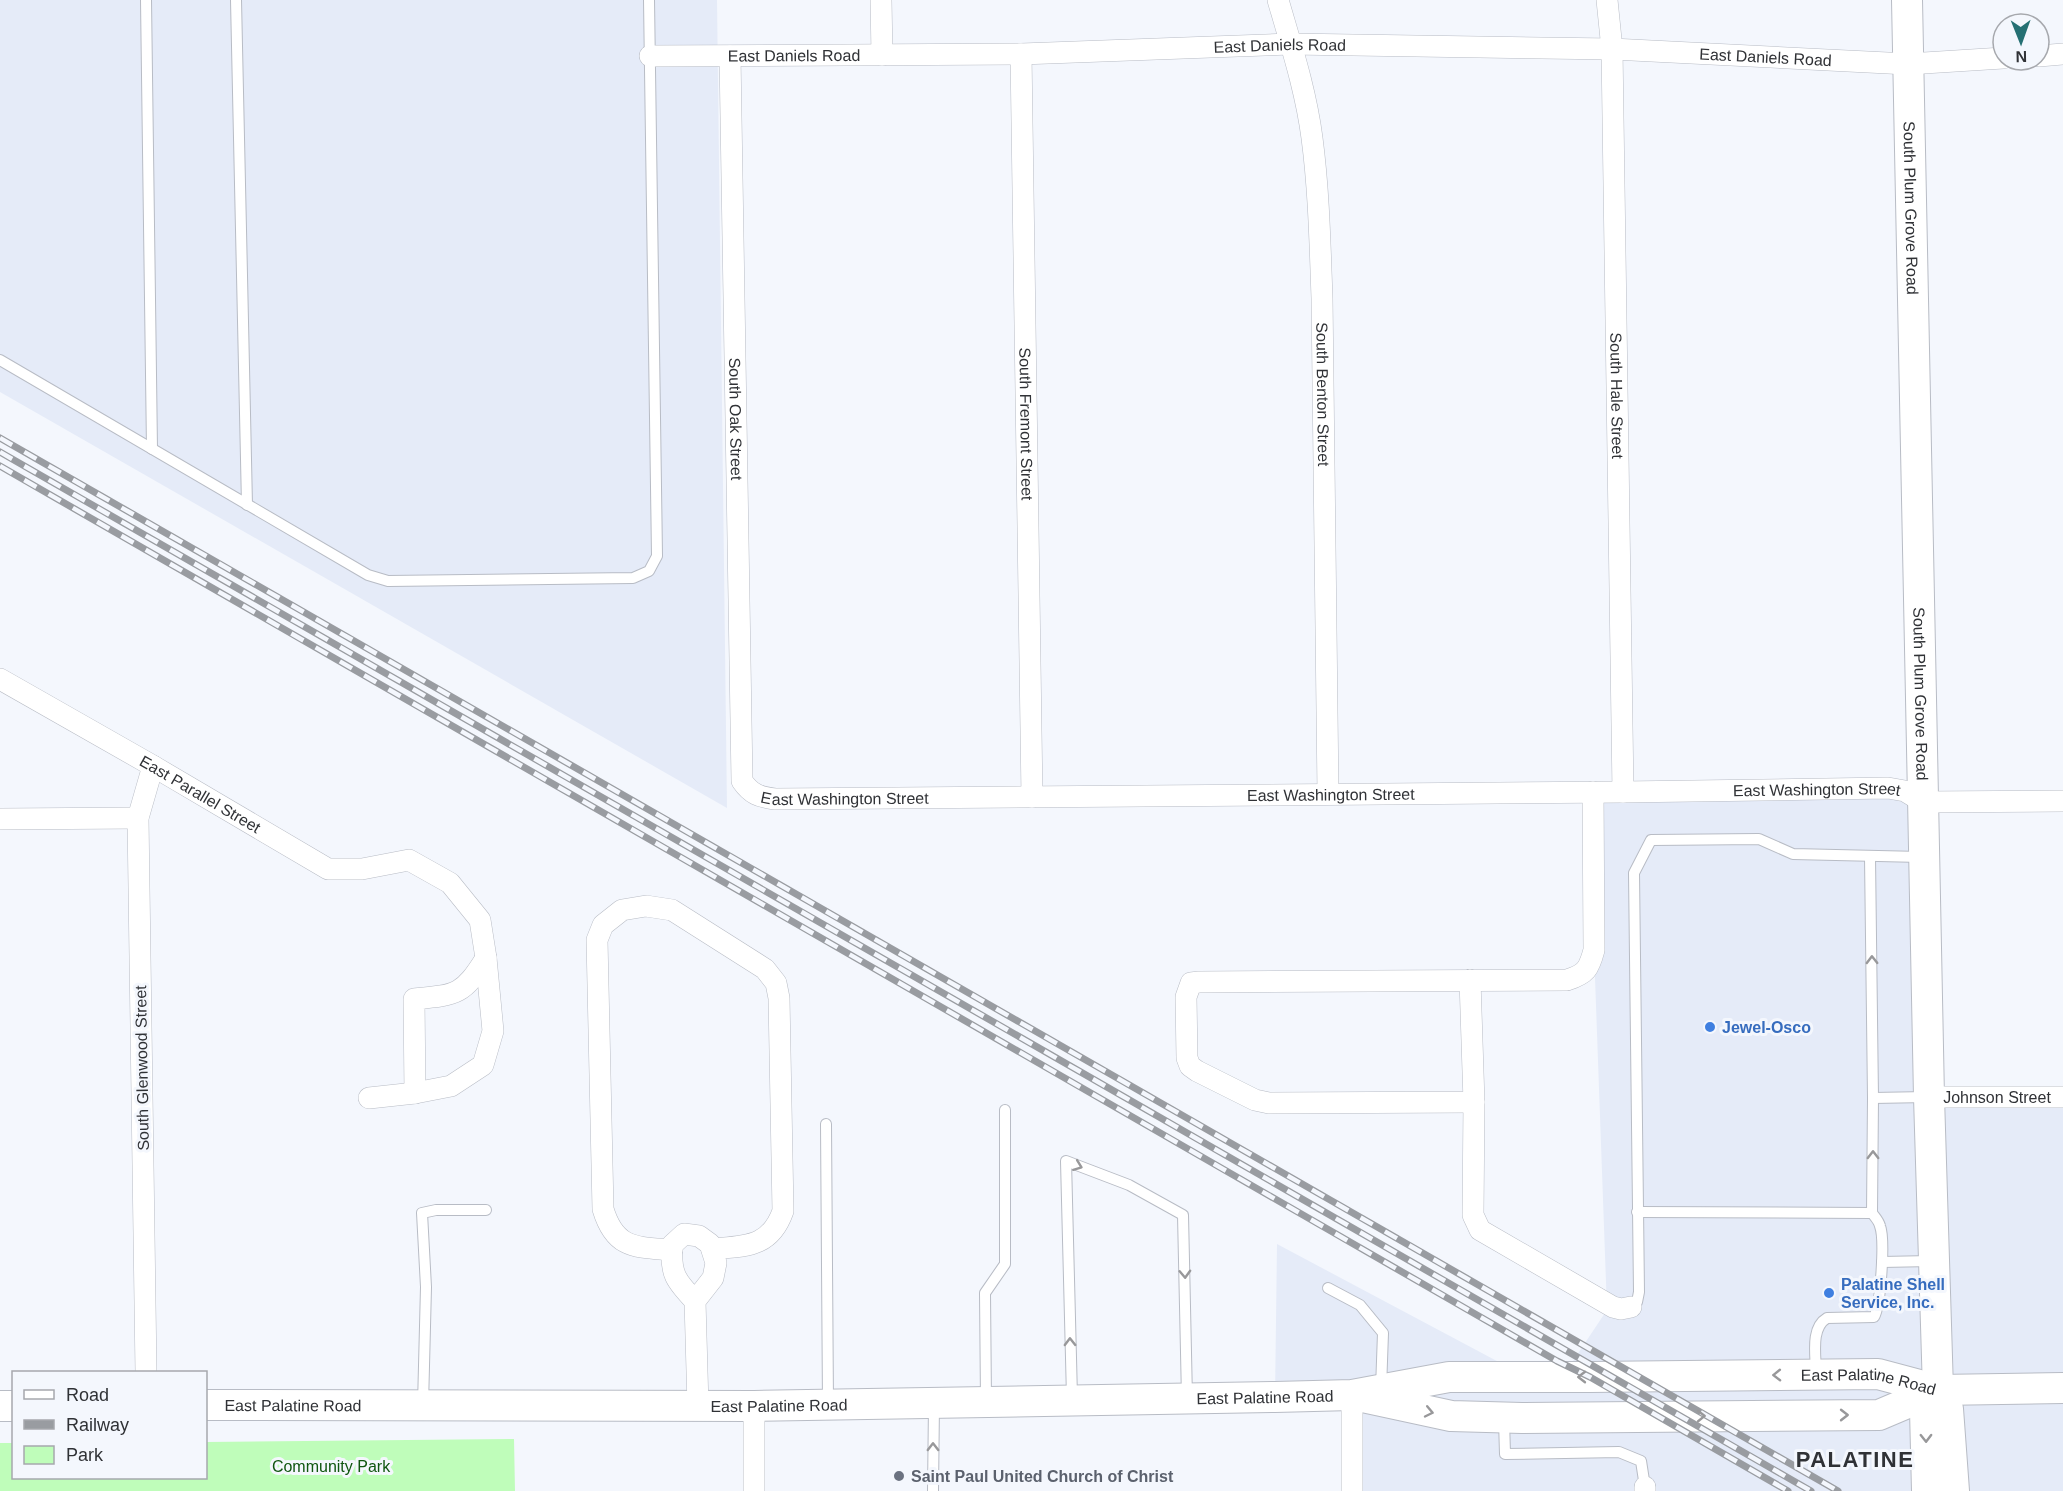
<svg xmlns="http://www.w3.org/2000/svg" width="2063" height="1491" font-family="Arial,sans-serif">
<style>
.built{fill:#e5ebf8}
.green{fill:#bffdba}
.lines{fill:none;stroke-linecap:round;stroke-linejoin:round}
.lane-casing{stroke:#b8bcc5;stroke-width:12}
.street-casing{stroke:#b8bcc5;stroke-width:22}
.secondary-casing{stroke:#b8bcc5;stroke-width:32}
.lane{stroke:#fff;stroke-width:10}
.street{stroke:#fff;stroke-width:21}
.secondary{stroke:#fff;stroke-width:30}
.rail-casing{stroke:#999ca1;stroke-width:7}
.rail{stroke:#f4f7fd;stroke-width:4.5;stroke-dasharray:14;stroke-linecap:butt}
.oneway{stroke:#98989a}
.shop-dot{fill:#3f7fe0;stroke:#f4f7fd;stroke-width:2}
.worship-dot{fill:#6b7280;stroke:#f4f7fd;stroke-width:2}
.labels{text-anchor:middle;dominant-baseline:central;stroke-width:6;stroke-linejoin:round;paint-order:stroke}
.street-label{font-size:16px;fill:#303236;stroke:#f4f7fd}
.shop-label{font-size:16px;font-weight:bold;fill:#366cbe;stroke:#f4f7fd;text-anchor:start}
.park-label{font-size:16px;fill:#0f560f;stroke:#f4f7fd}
.worship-label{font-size:16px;font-weight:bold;fill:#5b616d;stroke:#f4f7fd;text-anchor:start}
.district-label{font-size:22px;font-weight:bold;letter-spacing:1.5px;fill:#303236;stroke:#f4f7fd}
</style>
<rect width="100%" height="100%" fill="#f4f7fd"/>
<g class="built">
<polygon points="0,0 717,0 727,808 0,392"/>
<polygon points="1888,788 1923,802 1929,1097 2063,1097 2063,1491 1352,1491 1352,1395 1275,1397 1277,1244 1553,1391 1607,1310 1594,950 1593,792"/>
</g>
<polygon class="green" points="514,1439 515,1491 0,1491 0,1443 13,1443 14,1478 206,1478 206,1442"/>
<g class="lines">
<defs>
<g id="lane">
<polyline points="146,0 152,449"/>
<polyline points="236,0 247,505"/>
<polyline points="0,360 368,575 388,581 633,578 649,571 657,556 649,0"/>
<polyline points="1873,1098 1927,1097"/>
<polyline points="826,1124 828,1404"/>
<polyline points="1637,1212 1872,1213"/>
<polyline points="1882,1262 1931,1261"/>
<polyline points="1328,1288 1360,1305 1383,1333 1381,1389"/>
<polyline points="1631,1307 1637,1302 1639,1292 1634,873 1651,840 1759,839 1793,854 1921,857"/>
<path d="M1816,1373c0,-17 -6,-45 11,-55l47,-1c7,-12 11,-78 6,-91 -1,-5 -5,-9 -8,-13l1,-115 -3,-241"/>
<polyline points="1072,1397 1066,1161 1129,1185 1183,1215 1187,1398"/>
<polyline points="986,1401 985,1293 1005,1264 1005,1110"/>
<polyline points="423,1405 426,1287 422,1213 436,1210 486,1210"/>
<polyline points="1504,1420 1505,1454 1619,1452 1641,1461 1645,1487"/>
<polyline points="933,1491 934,1404"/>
</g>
<g id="street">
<polyline points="881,0 882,55"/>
<path id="s1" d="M1278,0c13,45 28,91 34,138 7,53 8,107 10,160l6,495"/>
<path id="s2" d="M1607,0l5,49 11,743"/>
<path id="s3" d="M1021,54l11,743"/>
<path id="s4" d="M650,56l371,-2 270,-10 321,5 296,15 95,-6"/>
<path id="s5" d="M730,56l12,725c9,13 17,16 33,18l848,-7 265,-4 17,3 18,11 140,-1"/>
<polyline points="2039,56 2063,54"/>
<path id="s6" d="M0,679l153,87 175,103h34l47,-9 41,23 30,37 6,38 7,73 -10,34 -32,21 -36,7 -46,5"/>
<polyline points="0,819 138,818"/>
<path d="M1470,980l4,122 -205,1 -14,-3 -58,-29 -7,-5 -3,-8 -1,-61 5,-14 8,-1 368,-2c19,-6 22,-11 27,-30l-1,-158"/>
<path d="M415,1093l-1,-94c43,-4 49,-4 72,-41"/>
<path id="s7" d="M1929,1097h134"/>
<polyline points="1474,1102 1473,1215 1480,1230 1613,1307 1621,1309 1631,1307"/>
<path d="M672,1250c-37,-3 -57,-1 -69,-41l-6,-269 6,-15 19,-15 24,-4 26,4 93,59 11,14 3,15 4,213c-13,37 -38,35 -71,38"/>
<path d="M695,1301c-19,-20 -25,-27 -23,-56l12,-11 15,2 11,8 6,19 -3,15 -18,23 3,105"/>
<polyline points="146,1372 138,818 153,766"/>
<polyline points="1352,1395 1352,1491"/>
<polyline points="1645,1487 1645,1491"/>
<polyline points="754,1491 754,1406"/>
</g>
<g id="secondary">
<path id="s8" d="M1907,0l22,1097 9,293 10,19 6,82"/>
<polyline points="1363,1397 1451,1416 1522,1418 1879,1415 1938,1390"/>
<path id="s9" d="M206,1405l548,1 521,-9 77,-2 97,-18h141l288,-3 60,16 125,-2"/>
<polyline points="0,1406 14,1406"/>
<polyline points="1927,1491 1925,1410 1938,1390"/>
</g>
</defs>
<use href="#lane" class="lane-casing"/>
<use href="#street" class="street-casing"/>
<use href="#secondary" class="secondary-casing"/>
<use href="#lane" class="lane"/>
<use href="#street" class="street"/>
<use href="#secondary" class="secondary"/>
<defs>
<g id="rail">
<polyline points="0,438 1838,1491"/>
<polyline points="0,452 1811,1491"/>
<polyline points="0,466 1557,1361 1590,1377 1788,1491"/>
</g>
</defs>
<use href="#rail" class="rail-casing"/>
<use href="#rail" class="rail"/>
</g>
<defs><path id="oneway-chevron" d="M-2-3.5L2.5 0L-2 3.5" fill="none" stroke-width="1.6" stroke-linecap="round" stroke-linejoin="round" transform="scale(1.5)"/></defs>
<g class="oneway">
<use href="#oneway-chevron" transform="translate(1872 960) rotate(-91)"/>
<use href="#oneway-chevron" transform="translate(1873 1155) rotate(-90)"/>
<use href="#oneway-chevron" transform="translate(1078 1166) rotate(21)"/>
<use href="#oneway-chevron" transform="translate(1185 1274) rotate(88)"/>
<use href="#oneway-chevron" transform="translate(1070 1342) rotate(-91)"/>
<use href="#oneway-chevron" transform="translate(1777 1375) rotate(179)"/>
<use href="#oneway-chevron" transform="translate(1582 1377) rotate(-180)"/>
<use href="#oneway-chevron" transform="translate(1429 1412) rotate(12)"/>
<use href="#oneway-chevron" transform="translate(1844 1415)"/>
<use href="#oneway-chevron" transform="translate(1701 1416) rotate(-1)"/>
<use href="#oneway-chevron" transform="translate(1926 1438) rotate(89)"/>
<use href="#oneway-chevron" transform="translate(933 1447) rotate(-90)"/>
</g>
<g class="shop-dot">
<circle cx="1710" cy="1027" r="6"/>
<circle cx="1829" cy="1293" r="6"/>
</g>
<circle class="worship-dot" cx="899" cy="1476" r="6"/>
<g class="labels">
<g class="street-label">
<text stroke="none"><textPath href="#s4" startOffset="630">East Daniels Road</textPath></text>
<text stroke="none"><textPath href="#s4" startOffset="144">East Daniels Road</textPath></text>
<text stroke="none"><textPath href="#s4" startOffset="1116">East Daniels Road</textPath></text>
<text stroke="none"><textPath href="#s8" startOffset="208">South Plum Grove Road</textPath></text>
<text stroke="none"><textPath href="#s1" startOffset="399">South Benton Street</textPath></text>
<text stroke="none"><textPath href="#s2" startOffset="396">South Hale Street</textPath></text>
<text stroke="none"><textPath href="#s5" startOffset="363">South Oak Street</textPath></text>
<text stroke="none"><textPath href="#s3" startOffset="370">South Fremont Street</textPath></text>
<text stroke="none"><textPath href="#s8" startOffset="694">South Plum Grove Road</textPath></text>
<text stroke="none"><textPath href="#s5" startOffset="1806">East Washington Street</textPath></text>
<text stroke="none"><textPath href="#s5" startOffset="1320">East Washington Street</textPath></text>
<text stroke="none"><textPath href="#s6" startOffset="231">East Parallel Street</textPath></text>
<text stroke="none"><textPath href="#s5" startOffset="834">East Washington Street</textPath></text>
<text transform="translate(142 1068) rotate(-91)">South Glenwood Street</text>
<text stroke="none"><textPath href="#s7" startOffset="68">Johnson Street</textPath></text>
<text stroke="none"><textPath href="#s9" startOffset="1665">East Palatine Road</textPath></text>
<text stroke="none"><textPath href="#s9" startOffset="1059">East Palatine Road</textPath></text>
<text stroke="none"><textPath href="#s9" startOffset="87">East Palatine Road</textPath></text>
<text stroke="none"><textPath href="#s9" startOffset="573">East Palatine Road</textPath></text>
</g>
<g class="shop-label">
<text x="1722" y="1027">Jewel-Osco</text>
<text x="1841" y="1284">Palatine Shell<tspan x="1841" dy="18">Service, Inc.</tspan></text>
</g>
<g class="park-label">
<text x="331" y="1466">Community Park</text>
</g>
<g class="worship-label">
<text x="911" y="1476">Saint Paul United Church of Christ</text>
</g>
<g class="district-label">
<text x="1855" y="1459">PALATINE</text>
</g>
</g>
<rect x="12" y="1371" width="195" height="108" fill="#f4f7fd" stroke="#a6a8ad" stroke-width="1.5"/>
<rect x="24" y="1390" width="30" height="9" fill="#ffffff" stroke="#a6a8ad" stroke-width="1.5"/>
<text x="66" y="1401" font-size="18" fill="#303236">Road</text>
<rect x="24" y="1420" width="30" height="9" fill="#999ca1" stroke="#a6a8ad" stroke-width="1.5"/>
<text x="66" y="1431" font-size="18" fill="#303236">Railway</text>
<rect x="24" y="1446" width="30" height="18" fill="#bffdba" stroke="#a6a8ad" stroke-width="1.5"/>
<text x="66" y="1461" font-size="18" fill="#303236">Park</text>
<g transform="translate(2021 42) rotate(179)"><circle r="28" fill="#f4f7fd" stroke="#a6a8ad" stroke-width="1.5"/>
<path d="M0-4.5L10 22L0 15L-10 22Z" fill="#257073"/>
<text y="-9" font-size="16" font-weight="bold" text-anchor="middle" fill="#303236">N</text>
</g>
</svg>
